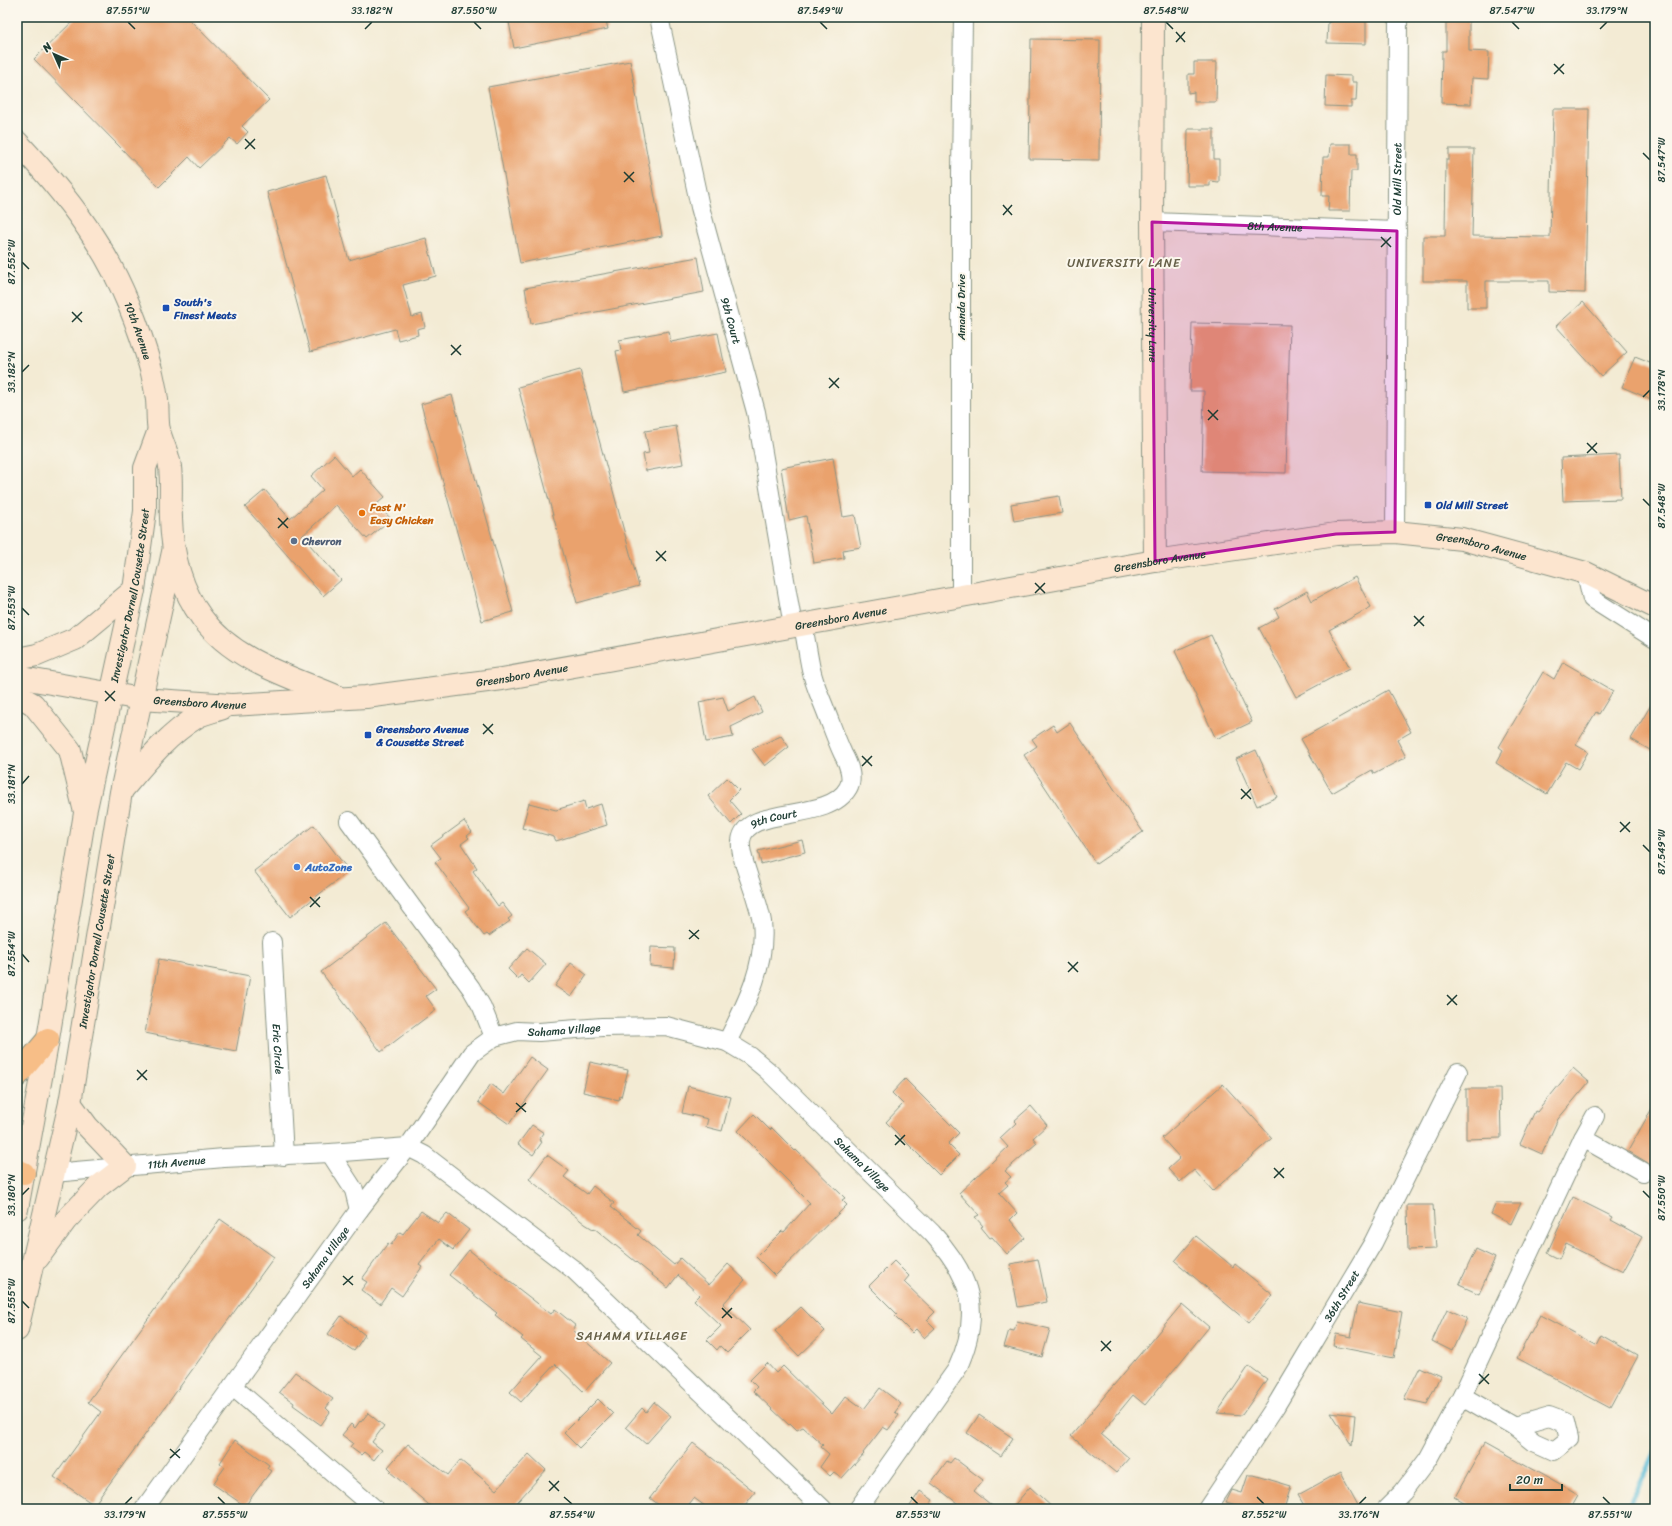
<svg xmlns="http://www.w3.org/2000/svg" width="1672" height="1526" font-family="Sriracha,sans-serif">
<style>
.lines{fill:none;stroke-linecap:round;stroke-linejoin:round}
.stream{stroke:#56b9d5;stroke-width:5}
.building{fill:#eaa26d}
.street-casing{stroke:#899484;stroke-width:20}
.secondary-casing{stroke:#899484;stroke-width:24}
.highway-casing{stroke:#899484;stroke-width:24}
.street{stroke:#fff;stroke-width:18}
.secondary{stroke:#fce5cf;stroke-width:22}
.highway{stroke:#f7be87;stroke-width:22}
.marked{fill:#b5179e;fill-opacity:0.2;stroke:#b5179e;stroke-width:3;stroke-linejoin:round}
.ticks{fill:none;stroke:#1f3d34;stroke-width:1.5}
.transit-dot{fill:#1a4fb4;stroke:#fbf7ec;stroke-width:1.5}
.food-dot{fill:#e8710a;stroke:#fbf7ec;stroke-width:1.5}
.service-dot{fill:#5c6f8a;stroke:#fbf7ec;stroke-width:1.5}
.shop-dot{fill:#3f7fe0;stroke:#fbf7ec;stroke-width:1.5}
.labels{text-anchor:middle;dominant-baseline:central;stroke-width:4;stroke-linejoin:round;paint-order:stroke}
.street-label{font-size:11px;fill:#1f3d34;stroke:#fbf7ec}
.transit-label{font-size:11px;font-weight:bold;fill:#164399;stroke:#fbf7ec;text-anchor:start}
.food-label{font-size:11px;font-weight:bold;fill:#c56008;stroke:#fbf7ec;text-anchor:start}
.service-label{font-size:11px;font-weight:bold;fill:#4e5e75;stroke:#fbf7ec;text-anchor:start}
.shop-label{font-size:11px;font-weight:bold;fill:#366cbe;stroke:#fbf7ec;text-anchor:start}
.neighbourhood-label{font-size:12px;letter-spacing:1px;fill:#666048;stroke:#fbf7ec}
.neatline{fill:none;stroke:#1f3d34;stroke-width:1.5}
.ticks-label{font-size:10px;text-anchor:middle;fill:#1f3d34}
</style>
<rect width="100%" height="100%" fill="#fbf7ec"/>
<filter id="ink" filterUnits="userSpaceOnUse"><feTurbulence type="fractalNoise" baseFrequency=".025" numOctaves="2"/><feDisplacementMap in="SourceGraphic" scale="8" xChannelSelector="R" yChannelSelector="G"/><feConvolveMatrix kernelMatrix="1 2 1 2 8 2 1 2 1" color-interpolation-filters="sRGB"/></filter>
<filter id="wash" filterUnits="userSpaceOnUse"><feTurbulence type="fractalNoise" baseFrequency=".012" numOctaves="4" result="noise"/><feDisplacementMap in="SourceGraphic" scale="16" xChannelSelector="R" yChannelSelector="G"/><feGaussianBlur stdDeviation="0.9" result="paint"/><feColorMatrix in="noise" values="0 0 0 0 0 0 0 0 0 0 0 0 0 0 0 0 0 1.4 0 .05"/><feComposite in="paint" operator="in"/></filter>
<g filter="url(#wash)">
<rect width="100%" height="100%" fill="#f3ebd4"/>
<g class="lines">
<polyline class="stream" points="1628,1509 1655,1453"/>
</g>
<g id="blocks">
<g class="building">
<polygon points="77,17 187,17 269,100 242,126 248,132 237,144 230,138 199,168 189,157 159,187 34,59"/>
<polygon points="508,17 605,17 608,29 514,48"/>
<polygon points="1331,17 1354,17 1354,21 1366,21 1366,44 1327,43 1328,22 1330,22"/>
<polygon points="1446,17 1469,17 1469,51 1489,52 1488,79 1472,78 1471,104 1441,103 1442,51 1446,51"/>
<polygon points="1031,39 1100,40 1099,160 1029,159"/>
<polygon points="630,61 662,236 520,263 488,87"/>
<polygon points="1194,62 1217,62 1216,102 1194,102 1194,92 1188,93 1188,74 1194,74"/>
<polygon points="1326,75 1352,76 1352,82 1357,82 1356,101 1351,101 1351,107 1325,106"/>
<polygon points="1553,109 1589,109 1585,293 1549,292 1549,281 1486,281 1486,308 1467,308 1467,281 1423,281 1423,236 1445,236 1446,160 1449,160 1449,149 1474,149 1472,236 1550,237"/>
<polygon points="1188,129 1214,129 1214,159 1219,159 1219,182 1210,181 1210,186 1187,186"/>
<polygon points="1330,144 1351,144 1351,154 1357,154 1357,171 1351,171 1350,211 1328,211 1329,196 1322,196 1323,157 1329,157"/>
<polygon points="326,175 349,260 426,238 436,276 403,285 412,317 422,314 425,327 417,329 418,335 398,340 395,329 310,352 267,192"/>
<polygon points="698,257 704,292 531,324 525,288"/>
<polygon points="1583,302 1627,352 1601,376 1556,326"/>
<polygon points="1192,323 1290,325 1286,473 1202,471 1204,391 1190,391"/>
<polygon points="669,331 671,342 718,333 726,372 624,392 616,351 621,350 619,340"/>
<polygon points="1635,357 1655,365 1655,401 1622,387"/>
<polygon points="580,370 639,586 577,603 518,387"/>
<polygon points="452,395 513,612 482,621 421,404"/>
<polygon points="676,426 683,464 646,471 643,454 649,453 645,431"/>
<polygon points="334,455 352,476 360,469 385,497 377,504 391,519 367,539 336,505 302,536 341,580 323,596 245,507 265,490 290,519 323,490 311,476"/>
<polygon points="1619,455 1621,499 1563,501 1561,458"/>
<polygon points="833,458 843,517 855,515 861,547 843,550 844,558 814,563 806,516 789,520 781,468"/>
<polygon points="1059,496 1062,513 1014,521 1011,504"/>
<polygon points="1355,577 1371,607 1329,630 1350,668 1296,697 1259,628 1279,617 1275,609 1307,591 1312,601"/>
<polygon points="1211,635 1252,722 1216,739 1175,651"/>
<polygon points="1563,662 1613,691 1599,714 1596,712 1576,745 1588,752 1578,769 1566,762 1547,794 1496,763 1503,750 1499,747 1543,672 1554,679"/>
<polygon points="1388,690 1411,732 1397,740 1406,757 1374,774 1372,770 1332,793 1301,739"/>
<polygon points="723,697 728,711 755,697 762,712 731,727 733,737 706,742 699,702"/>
<polygon points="1655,698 1655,753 1631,739"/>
<polygon points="1070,723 1143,832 1096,864 1024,755 1037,746 1032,739 1053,725 1057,732"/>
<polygon points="781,736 789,747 765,766 752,749"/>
<polygon points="1256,750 1277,797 1257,806 1236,759"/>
<polygon points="727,778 739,790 729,800 741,814 731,824 708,796"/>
<polygon points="584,801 586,809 601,804 607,825 556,841 554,837 522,828 529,803 556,810"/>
<polygon points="464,821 472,832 467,836 469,838 461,844 477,868 473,871 498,906 502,903 512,916 508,919 510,921 489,936 487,934 484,936 465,911 469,908 435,862 441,858 431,845"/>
<polygon points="314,825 349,871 290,917 254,871"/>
<polygon points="802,840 805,852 761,864 758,851"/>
<polygon points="386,923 436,989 426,996 436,1010 381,1052 321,972"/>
<polygon points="651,947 675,948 674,968 650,966"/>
<polygon points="527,948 546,964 529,983 521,975 518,979 508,969"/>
<polygon points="159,959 250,976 236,1051 145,1033"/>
<polygon points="571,963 587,975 571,997 555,986"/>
<polygon points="530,1057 548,1070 509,1124 478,1102 491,1084 504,1094"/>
<polygon points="590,1062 628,1070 621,1097 620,1096 619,1100 583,1092"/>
<polygon points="1573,1068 1589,1082 1558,1119 1542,1154 1520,1144 1535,1111 1537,1112"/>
<polygon points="905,1079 959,1133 948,1144 959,1155 939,1175 886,1122 903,1104 892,1093"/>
<polygon points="1223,1084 1272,1138 1213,1191 1194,1170 1180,1182 1168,1169 1180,1158 1162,1138"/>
<polygon points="688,1086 731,1097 722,1131 706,1127 708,1119 682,1113"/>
<polygon points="1466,1089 1500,1089 1501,1138 1466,1139"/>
<polygon points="1655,1103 1655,1169 1648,1163 1628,1151"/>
<polygon points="1031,1106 1047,1125 1033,1138 1037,1143 1005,1171 1011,1177 1005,1182 1008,1185 999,1193 1017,1213 1010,1220 1025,1238 1007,1254 992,1237 990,1238 981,1227 983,1226 975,1217 979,1215 959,1193 1008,1147 1000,1138 1016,1123 1014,1121"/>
<polygon points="754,1114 770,1130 772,1128 795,1151 796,1150 845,1198 842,1200 847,1205 775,1276 756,1257 782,1231 784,1232 810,1203 738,1131"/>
<polygon points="532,1125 544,1133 539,1140 542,1142 533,1155 518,1144"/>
<polygon points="547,1155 569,1171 564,1177 587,1194 593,1186 614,1203 611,1207 641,1231 638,1235 674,1265 680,1258 709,1285 728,1264 745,1280 723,1304 750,1330 727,1353 720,1346 717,1350 707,1340 721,1326 694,1300 699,1295 678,1275 668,1288 594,1228 593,1229 585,1224 529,1179"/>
<polygon points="1573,1197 1613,1217 1611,1220 1642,1237 1623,1272 1566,1244 1559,1259 1547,1253"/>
<polygon points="1496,1203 1521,1203 1511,1224 1491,1214"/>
<polygon points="1407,1205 1433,1205 1436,1249 1408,1250"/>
<polygon points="421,1211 438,1223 447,1213 469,1230 453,1250 439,1239 419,1265 422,1267 402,1296 391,1288 380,1304 361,1290 367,1282 362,1279 388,1243 391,1245 400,1232 403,1234"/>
<polygon points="220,1219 274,1257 94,1505 54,1477 101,1412 88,1402"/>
<polygon points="1196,1236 1233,1267 1235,1264 1273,1295 1249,1323 1175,1261"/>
<polygon points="1476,1249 1495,1258 1479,1294 1459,1285"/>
<polygon points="469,1250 551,1314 555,1309 576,1326 573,1330 610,1363 584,1392 555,1364 521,1402 510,1392 542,1356 521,1339 523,1337 495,1315 497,1313 449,1275"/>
<polygon points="1038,1259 1047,1302 1018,1307 1010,1264"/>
<polygon points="894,1261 909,1276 904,1282 935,1312 927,1320 935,1328 924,1338 916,1329 912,1333 895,1316 897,1314 869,1286"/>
<polygon points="1358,1303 1402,1312 1394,1358 1333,1346 1336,1334 1351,1337"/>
<polygon points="1182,1304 1209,1327 1145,1405 1133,1395 1101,1434 1129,1458 1116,1473 1071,1436"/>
<polygon points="801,1307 825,1331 799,1356 775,1331"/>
<polygon points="1447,1309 1467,1318 1452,1351 1432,1341"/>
<polygon points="1540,1315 1596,1345 1601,1335 1638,1356 1610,1408 1517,1358"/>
<polygon points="341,1316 365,1335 354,1351 328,1334"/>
<polygon points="1017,1321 1050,1329 1042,1357 1004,1347 1009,1330 1014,1331"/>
<polygon points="767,1363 776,1373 783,1366 832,1414 846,1396 864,1409 880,1388 901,1404 895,1412 899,1415 888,1430 883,1427 863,1453 864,1454 842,1478 834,1472 830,1476 820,1467 829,1454 821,1447 823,1445 803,1427 797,1430 790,1423 789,1425 753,1391 757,1387 750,1380"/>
<polygon points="1249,1366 1267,1379 1242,1415 1217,1413"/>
<polygon points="1420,1367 1440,1376 1427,1404 1404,1399"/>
<polygon points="295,1372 333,1399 326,1408 330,1412 321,1425 293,1405 294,1403 279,1392"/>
<polygon points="598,1399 613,1414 579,1448 564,1433"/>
<polygon points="654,1402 671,1416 646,1444 626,1427 642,1408 646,1412"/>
<polygon points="1331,1412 1355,1415 1352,1446"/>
<polygon points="368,1413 384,1426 372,1442 382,1450 374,1460 364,1452 361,1455 350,1447 353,1443 342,1435 351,1424 355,1428 360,1421 361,1422"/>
<polygon points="979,1415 1013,1438 1001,1456 967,1433"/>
<polygon points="235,1440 269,1465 267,1468 271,1471 245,1506 213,1484 225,1467 220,1463"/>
<polygon points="693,1443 755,1492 742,1509 709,1509 694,1498 685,1509 664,1509 650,1498"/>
<polygon points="1485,1443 1578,1495 1570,1509 1476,1509 1455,1497"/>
<polygon points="408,1444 448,1475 460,1460 496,1490 529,1454 546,1470 511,1509 434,1509 390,1472 392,1471 388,1467"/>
<polygon points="954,1458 983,1480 974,1491 996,1509 965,1509 931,1483 947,1461 950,1463"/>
<polygon points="1340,1472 1360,1509 1306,1509 1298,1495"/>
<polygon points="1248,1475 1254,1475 1291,1486 1284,1509 1250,1509 1226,1502 1232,1490 1242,1493"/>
<polygon points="1030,1487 1054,1509 1011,1509"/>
<polygon points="920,1491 933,1500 927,1509 908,1509"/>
</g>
</g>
</g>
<g filter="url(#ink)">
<use href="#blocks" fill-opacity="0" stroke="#899484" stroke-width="1"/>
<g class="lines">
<defs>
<g id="street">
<path id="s1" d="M659,17l41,190 56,205 37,214"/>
<path id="s2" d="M1152,222l245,9"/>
<path id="s3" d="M1395,532l3,-515"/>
<polyline points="1586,573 1592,599 1655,639"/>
<polyline points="961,597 961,174 963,17"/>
<polyline points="349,821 471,988 482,1007 494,1037"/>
<path id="s4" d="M272,942l12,214"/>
<path id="s5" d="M727,1042c18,-36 40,-77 35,-120 -1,-7 -4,-16 -6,-23 -4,-15 -17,-44 -15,-58 4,-37 87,-17 107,-53 6,-10 0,-25 -5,-34 -7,-15 -12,-30 -18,-45 -5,-13 -11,-25 -14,-40 -3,-14 -5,-29 -8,-44"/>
<polyline points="1583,1138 1643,1172"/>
<polyline points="330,1153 354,1190 359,1210"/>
<path id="s6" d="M53,1173l171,-15 106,-5 78,-6 16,8 150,115 249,239"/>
<polyline points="232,1386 375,1509"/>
<polyline points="1462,1396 1514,1426"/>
<polygon points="1549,1416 1565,1422 1569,1439 1554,1451 1534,1442 1514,1426"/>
<path id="s7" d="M144,1509l215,-299 49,-63 64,-94 22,-16 23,-6 22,1 63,-5 64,-1 61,16 23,14 17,14 165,163c40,44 51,80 25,136l-99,140"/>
<path id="s8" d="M1207,1509l68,-102 98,-164 85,-171"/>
<polyline points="1386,1509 1403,1492 1428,1459 1462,1396 1583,1138 1595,1116"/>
</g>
<g id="secondary">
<path id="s9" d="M1153,17l-1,205 3,339"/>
<path id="s10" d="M17,142c28,30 55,61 77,96 26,39 46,90 58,135 2,9 4,18 5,27 1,10 0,21 2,31 3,12 10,24 11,36 2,17 0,34 1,51 1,37 9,70 31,100 32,43 87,58 134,78"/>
<polyline points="17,659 37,655 75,639 134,590"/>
<path id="s11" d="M17,677l124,22 91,6 134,-8 136,-18 653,-118 181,-27 59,-2 67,7 124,34 69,34"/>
<polyline points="17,695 33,704 70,750 84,808"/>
<path d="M123,789c22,-26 44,-54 74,-72 7,-4 18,-6 26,-9"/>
<path id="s12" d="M17,1209l31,-170 37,-226 49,-223 11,-79v-43l14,-38"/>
<polyline points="38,1258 66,1220 99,1186 125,1166 87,1126 70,1103"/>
<path id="s13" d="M17,1330l53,-227 51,-311 52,-240"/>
</g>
<g id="highway">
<polyline points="17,1076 48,1039"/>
<polyline points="17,1170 24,1173"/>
</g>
</defs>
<use href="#street" class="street-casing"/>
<use href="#secondary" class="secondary-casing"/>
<use href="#highway" class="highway-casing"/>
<use href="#street" class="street"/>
<use href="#secondary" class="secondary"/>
<use href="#highway" class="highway"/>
</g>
</g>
<path class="marked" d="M1152,222l245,9 -2,301 -59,2 -181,27z"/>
<path class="ticks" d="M128,22l7,7M474,22l7,7M820,22l7,7M1166,22l7,7M1512,22l7,7M365,29l7,-7M1600,29l7,-7M1176,32l9,10M1176,42l9,-10M1554,64l10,10M1554,74l10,-10M245,139l10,10M245,149l10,-10M1643,153l7,7M624,172l10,10M624,182l10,-10M1003,205l9,10M1003,215l9,-10M1381,237l10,10M1381,247l10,-10M22,262l7,7M72,312l10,10M72,322l10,-10M451,345l10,10M451,355l10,-10M22,372l7,-7M829,378l10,10M829,388l10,-10M1643,397l7,-7M1208,410l10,10M1208,420l10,-10M1587,443l10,10M1587,453l10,-10M1643,499l7,7M278,518l10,10M278,528l10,-10M656,551l10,10M656,561l10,-10M1035,583l10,10M1035,593l10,-10M22,608l7,7M1414,616l10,10M1414,626l10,-10M105,691l10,10M105,701l10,-10M483,724l10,10M483,734l10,-10M862,756l10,10M862,766l10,-10M22,784l7,-8M1241,789l10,10M1241,799l10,-10M1620,822l10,10M1620,832l10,-10M1643,845l7,7M310,897l10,10M310,907l10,-10M689,930l10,9M689,939l10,-9M22,954l7,8M1068,962l10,10M1068,972l10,-10M1447,995l10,10M1447,1005l10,-10M137,1070l10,10M137,1080l10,-10M516,1103l10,9M516,1112l10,-9M895,1135l10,10M895,1145l10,-10M1274,1168l10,10M1274,1178l10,-10M1643,1191l7,7M22,1195l7,-7M343,1276l10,9M343,1285l10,-9M22,1301l7,7M722,1308l10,10M722,1318l10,-10M1101,1341l10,10M1101,1351l10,-10M1479,1374l10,10M1479,1384l10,-10M170,1449l10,9M170,1458l10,-9M549,1481l10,10M549,1491l10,-10M218,1497l7,7M564,1497l8,7M911,1497l7,7M1257,1497l7,7M1603,1497l7,7M125,1504l7,-7M1359,1504l7,-7"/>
<g class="transit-dot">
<rect x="162" y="304" width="8" height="8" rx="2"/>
<rect x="1424" y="501" width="8" height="8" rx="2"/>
<rect x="364" y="731" width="8" height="8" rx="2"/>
</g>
<circle class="food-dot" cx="362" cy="513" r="4"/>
<circle class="service-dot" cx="294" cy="541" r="4"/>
<circle class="shop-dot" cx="297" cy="867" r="4"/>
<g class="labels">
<g class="street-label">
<text stroke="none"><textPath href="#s3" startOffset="353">Old Mill Street</textPath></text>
<text stroke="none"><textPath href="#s2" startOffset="123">8th Avenue</textPath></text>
<text transform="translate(961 307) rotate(-90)">Amanda Drive</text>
<text stroke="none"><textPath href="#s1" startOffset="312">9th Court</textPath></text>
<text stroke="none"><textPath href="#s9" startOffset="308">University Lane</textPath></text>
<text stroke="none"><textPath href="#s10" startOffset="226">10th Avenue</textPath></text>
<text stroke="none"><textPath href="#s11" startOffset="1482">Greensboro Avenue</textPath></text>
<text stroke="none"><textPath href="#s11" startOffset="1157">Greensboro Avenue</textPath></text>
<text stroke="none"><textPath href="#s12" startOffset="624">Investigator Dornell Cousette Street</textPath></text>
<text stroke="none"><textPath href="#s11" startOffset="833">Greensboro Avenue</textPath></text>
<text stroke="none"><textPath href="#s11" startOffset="509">Greensboro Avenue</textPath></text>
<text stroke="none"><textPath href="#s11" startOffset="185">Greensboro Avenue</textPath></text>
<text stroke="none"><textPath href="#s5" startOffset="254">9th Court</textPath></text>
<text stroke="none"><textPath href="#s13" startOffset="397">Investigator Dornell Cousette Street</textPath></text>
<text stroke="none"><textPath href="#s7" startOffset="660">Sahama Village</textPath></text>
<text stroke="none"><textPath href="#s4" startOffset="107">Eric Circle</textPath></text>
<text stroke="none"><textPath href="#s6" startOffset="124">11th Avenue</textPath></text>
<text stroke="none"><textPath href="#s7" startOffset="1008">Sahama Village</textPath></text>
<text stroke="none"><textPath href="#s7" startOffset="310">Sahama Village</textPath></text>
<text stroke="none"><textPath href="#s8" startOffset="252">36th Street</textPath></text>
</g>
<g class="transit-label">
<text x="174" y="302">South's<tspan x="174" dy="13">Finest Meats</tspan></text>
<text x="1436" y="505">Old Mill Street</text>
<text x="376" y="729">Greensboro Avenue<tspan x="376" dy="13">&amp; Cousette Street</tspan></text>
</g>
<g class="food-label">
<text x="370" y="507">Fast N'<tspan x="370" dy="13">Easy Chicken</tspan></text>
</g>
<g class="service-label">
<text x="302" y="541">Chevron</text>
</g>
<g class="shop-label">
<text x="305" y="867">AutoZone</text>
</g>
<g class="neighbourhood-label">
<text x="1124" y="263">UNIVERSITY LANE</text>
<text x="632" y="1336">SAHAMA VILLAGE</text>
</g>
</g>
<rect width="1672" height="1526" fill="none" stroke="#fbf7ec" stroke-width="44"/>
<g transform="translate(54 54) rotate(315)" stroke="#fbf7ec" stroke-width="3" paint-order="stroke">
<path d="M0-3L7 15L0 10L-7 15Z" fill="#1f3d34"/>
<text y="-6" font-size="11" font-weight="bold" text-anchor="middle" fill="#1f3d34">N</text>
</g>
<path d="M1510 1484v6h52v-6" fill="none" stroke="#1f3d34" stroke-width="2"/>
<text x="1516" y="1484" font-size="12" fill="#1f3d34" stroke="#fbf7ec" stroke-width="3" paint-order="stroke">20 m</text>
<rect x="22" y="22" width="1628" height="1482" class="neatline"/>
<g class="ticks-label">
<text x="128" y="14">87.551°W</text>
<text x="372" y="14">33.182°N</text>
<text x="474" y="14">87.550°W</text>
<text x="820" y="14">87.549°W</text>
<text x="1166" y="14">87.548°W</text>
<text x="1512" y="14">87.547°W</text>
<text x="1607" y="14">33.179°N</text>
<text transform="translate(1661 160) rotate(-90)" y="4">87.547°W</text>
<text transform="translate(11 262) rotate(-90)" y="4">87.552°W</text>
<text transform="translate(11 372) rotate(-90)" y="4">33.182°N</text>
<text transform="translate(1661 390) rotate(-90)" y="4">33.178°N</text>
<text transform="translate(1661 506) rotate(-90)" y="4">87.548°W</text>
<text transform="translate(11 608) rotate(-90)" y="4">87.553°W</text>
<text transform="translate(11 784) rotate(-90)" y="4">33.181°N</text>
<text transform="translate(1661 852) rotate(-90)" y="4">87.549°W</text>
<text transform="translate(11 954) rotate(-90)" y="4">87.554°W</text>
<text transform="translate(11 1195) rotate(-90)" y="4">33.180°N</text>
<text transform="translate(1661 1198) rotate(-90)" y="4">87.550°W</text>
<text transform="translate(11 1301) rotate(-90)" y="4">87.555°W</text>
<text x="125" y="1518">33.179°N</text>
<text x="225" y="1518">87.555°W</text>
<text x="572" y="1518">87.554°W</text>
<text x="918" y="1518">87.553°W</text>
<text x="1264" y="1518">87.552°W</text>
<text x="1359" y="1518">33.176°N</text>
<text x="1610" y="1518">87.551°W</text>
</g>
</svg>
